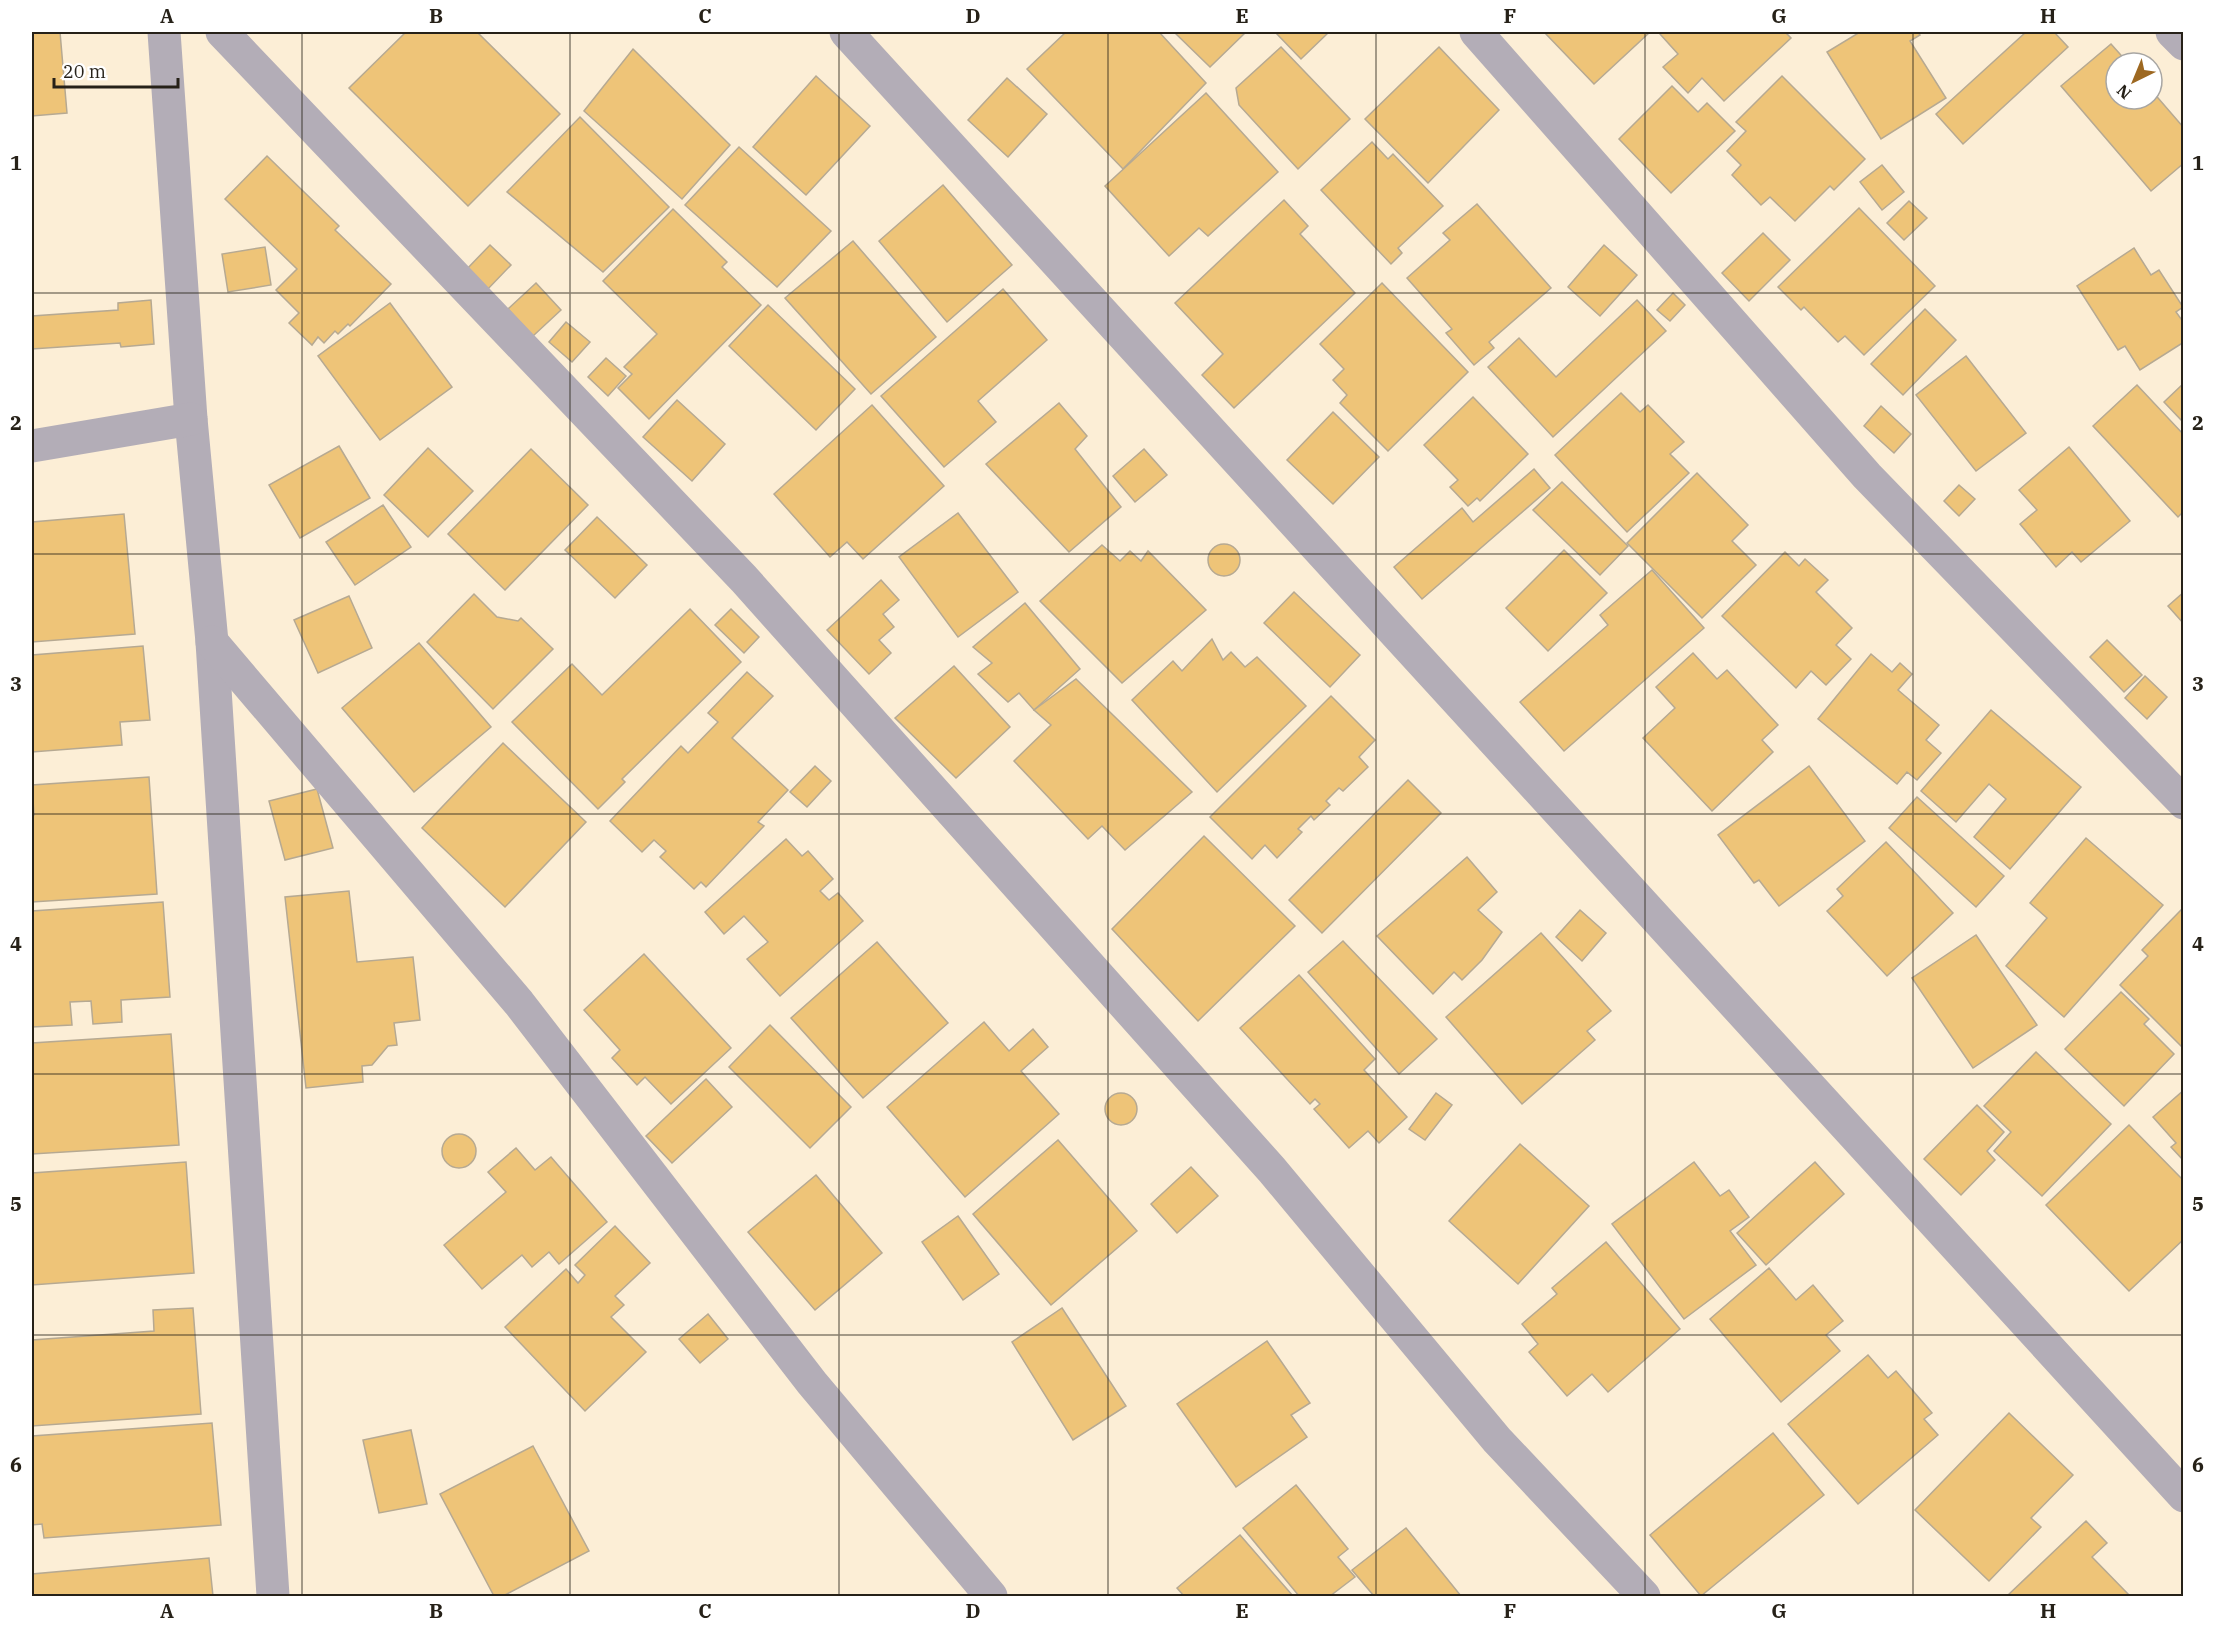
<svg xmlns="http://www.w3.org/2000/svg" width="2215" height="1628" font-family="'IBM Plex Serif',serif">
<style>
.building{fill:#eec478;stroke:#b6a992;stroke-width:1.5}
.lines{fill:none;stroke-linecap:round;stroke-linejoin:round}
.minor{stroke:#b3adb7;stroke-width:33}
.grid{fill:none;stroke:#262118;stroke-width:1.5;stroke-opacity:0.55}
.neatline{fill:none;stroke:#262118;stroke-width:2}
.grid-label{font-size:20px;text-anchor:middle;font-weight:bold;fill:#262118}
</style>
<rect width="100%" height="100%" fill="#fceed6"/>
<g class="building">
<polygon points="32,32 60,32 67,113 32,116"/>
<polygon points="406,32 477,32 560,114 468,206 349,88"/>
<polygon points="1066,32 1159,32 1206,83 1123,169 1027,69"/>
<polygon points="1174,32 1246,32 1210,67"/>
<polygon points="1275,32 1329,32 1301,59"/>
<polygon points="1544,32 1650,32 1594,84"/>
<polygon points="1662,32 1785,32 1791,38 1724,101 1702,78 1688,93 1663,67 1678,54 1660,34"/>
<polygon points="1860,32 1918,32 1920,35 1910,41 1946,98 1881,139 1827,52"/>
<polygon points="2026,32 2054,32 2068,47 1963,144 1936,114"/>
<polygon points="2111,44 2128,63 2116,63 2116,99 2152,99 2152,91 2184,128 2184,163 2151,191 2061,86"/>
<polygon points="1281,47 1350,119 1298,169 1239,105 1236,88"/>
<polygon points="1439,47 1499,110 1428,183 1365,119"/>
<polygon points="633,49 730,145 682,199 584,111"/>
<polygon points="816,76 870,126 806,195 753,147"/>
<polygon points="1782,76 1865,159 1834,190 1830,186 1795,221 1770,197 1761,205 1732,175 1741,165 1727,151 1746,131 1736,122"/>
<polygon points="1007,78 1047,114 1008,157 968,120"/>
<polygon points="1672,86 1698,112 1707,103 1735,131 1671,193 1619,139"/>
<polygon points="1206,93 1278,172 1208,236 1199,228 1169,256 1105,186"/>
<polygon points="580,117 669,207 603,272 507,192"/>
<polygon points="1372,142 1388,159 1393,154 1443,206 1398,248 1402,253 1391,264 1321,190"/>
<polygon points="739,147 831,231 777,287 685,205"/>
<polygon points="267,156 339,226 335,230 391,284 350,326 348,324 338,334 335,331 324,343 318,337 312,345 289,323 299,313 276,290 297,269 225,199"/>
<polygon points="1882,165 1904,192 1882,210 1860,182"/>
<polygon points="943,185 1012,265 947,322 879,241"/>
<polygon points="1284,200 1308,226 1300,234 1355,293 1234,408 1202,375 1223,354 1175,303"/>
<polygon points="1909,201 1927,218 1904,240 1887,223"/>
<polygon points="1477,204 1551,288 1489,342 1494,348 1474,365 1446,333 1452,329 1407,278 1450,240 1443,233"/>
<polygon points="1859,208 1935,286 1864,355 1845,336 1838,342 1804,307 1801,310 1778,287"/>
<polygon points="673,209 727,262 722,267 761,305 649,419 618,388 632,374 624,367 657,334 603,281"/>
<polygon points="1763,233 1790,260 1749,301 1722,273"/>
<polygon points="853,241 936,337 871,394 785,298"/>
<polygon points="490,245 511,265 485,292 464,272"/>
<polygon points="1604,245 1637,275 1600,316 1568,287"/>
<polygon points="265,247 271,285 228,292 222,254"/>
<polygon points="2134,248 2151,275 2159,270 2183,307 2176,312 2184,323 2184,342 2140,370 2125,346 2118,350 2077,286"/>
<polygon points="536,283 561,310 533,336 508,309"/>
<polygon points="1382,283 1468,372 1388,451 1340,403 1347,395 1333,380 1344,369 1320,344"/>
<polygon points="1003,289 1047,340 978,401 996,422 944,467 881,396"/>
<polygon points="1673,293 1685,305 1670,321 1657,310"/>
<polygon points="151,300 154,344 121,347 120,343 32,349 32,316 118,310 118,303"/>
<polygon points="1637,300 1666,331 1553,437 1488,367 1519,338 1556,377"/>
<polygon points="390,303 452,387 380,440 318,356"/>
<polygon points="768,305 855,389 816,430 729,346"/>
<polygon points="1925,309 1956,340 1903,395 1871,364"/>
<polygon points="566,322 590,342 572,362 549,342"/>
<polygon points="1966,356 2026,433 1976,471 1916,395"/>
<polygon points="606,358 626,376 608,396 588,377"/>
<polygon points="2184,383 2184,423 2164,402"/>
<polygon points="2137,385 2184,435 2184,511 2178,517 2093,426"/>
<polygon points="1621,393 1640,412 1648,405 1684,442 1670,454 1689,473 1627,532 1555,455"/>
<polygon points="1473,397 1528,454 1480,501 1477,498 1468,506 1450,487 1458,480 1424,445"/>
<polygon points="677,400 725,444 692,481 643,437"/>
<polygon points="1059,403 1087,436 1075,449 1121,507 1069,552 986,464"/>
<polygon points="872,405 944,486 863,559 847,542 830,557 774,494"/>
<polygon points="1881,406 1911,434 1894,453 1864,426"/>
<polygon points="1333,412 1379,457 1333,504 1287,460"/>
<polygon points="339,446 370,498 300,538 269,485"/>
<polygon points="2069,447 2130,521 2081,562 2072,552 2056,567 2020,524 2037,510 2019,490"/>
<polygon points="428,448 473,491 428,537 384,495"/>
<polygon points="531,449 588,505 505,590 448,534"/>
<polygon points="1144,449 1167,475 1135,502 1113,476"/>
<polygon points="1534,469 1550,488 1422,599 1394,567 1462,508 1473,522"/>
<polygon points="1697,473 1748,525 1732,541 1756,565 1702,618 1627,543"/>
<polygon points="1562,482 1628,546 1600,575 1533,510"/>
<polygon points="1959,485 1975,499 1959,516 1944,501"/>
<polygon points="383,505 411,547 355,585 326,542"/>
<polygon points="958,513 1018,592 958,637 899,557"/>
<polygon points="124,514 135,634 32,642 32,522"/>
<polygon points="597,517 647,565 615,598 565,550"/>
<circle cx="1224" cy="560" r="16"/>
<polygon points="1102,545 1120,561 1130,551 1141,561 1148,551 1206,610 1122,683 1040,601"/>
<polygon points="1564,550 1607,593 1548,651 1506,608"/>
<polygon points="1785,552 1799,566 1805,559 1828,580 1816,592 1852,628 1836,645 1851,659 1826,685 1811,671 1796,688 1722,616"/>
<polygon points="1652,570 1704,628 1564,751 1520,702 1608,625 1600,615"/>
<polygon points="881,580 899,600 883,614 894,627 879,640 891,653 869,674 827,630"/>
<polygon points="1294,592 1360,655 1330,687 1264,623"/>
<polygon points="2184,592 2184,624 2168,606"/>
<polygon points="474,594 497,617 518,621 521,618 553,649 493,709 427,642"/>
<polygon points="349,596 372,648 318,673 294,620"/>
<polygon points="1025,603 1080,669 1034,710 1019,693 1008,702 978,674 992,663 973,647"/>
<polygon points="690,609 741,662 622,779 625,782 598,809 512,722 572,664 602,695"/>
<polygon points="731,609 759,637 744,653 715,625"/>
<polygon points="1212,639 1223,660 1231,652 1245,667 1257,657 1306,706 1217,792 1132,700 1173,661 1182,671"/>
<polygon points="2107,640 2142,675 2124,692 2090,657"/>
<polygon points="419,643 491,727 414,792 342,708"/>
<polygon points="143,646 150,720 120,722 122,745 32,752 32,655"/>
<polygon points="1693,653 1717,679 1727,670 1778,725 1762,740 1773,752 1712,811 1643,738 1675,708 1656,687"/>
<polygon points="1871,654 1892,672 1900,663 1912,674 1898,690 1939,725 1926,740 1941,753 1917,780 1907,772 1897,784 1818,719"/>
<polygon points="954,666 1010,727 956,778 895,718"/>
<polygon points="747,672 773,696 732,738 788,790 758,822 764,826 706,887 701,882 694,889 660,857 666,851 654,840 642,852 610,821 681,746 688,753 718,722 708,713"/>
<polygon points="2145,676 2167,697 2147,719 2125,698"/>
<polygon points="1076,679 1192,792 1125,850 1102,826 1088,839 1014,761 1051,725 1034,710"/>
<polygon points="1331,696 1375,740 1359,757 1368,767 1343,791 1339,788 1326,801 1330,805 1314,820 1311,816 1298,829 1302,832 1277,858 1265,845 1252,859 1210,817"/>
<polygon points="1991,710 2081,787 2010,869 1974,837 2006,799 1989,784 1956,822 1921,791"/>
<polygon points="503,743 586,822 505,907 422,828"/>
<polygon points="815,766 831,781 807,807 790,792"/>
<polygon points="1809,766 1865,841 1779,906 1759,880 1754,883 1718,835"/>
<polygon points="149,777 157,894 32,902 32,815 34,815 32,785"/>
<polygon points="1408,780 1441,813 1322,933 1289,900"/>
<polygon points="317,789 333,848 285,860 269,801"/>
<polygon points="1917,797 2004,876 1976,907 1889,828"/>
<polygon points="1204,836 1295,926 1198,1021 1112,929"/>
<polygon points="2086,838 2163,905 2064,1017 2006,966 2047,918 2030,903"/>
<polygon points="786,839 802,856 808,851 833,879 820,891 829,900 838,893 863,921 780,996 747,959 768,942 744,916 724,934 705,912"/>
<polygon points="1886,842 1953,913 1887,976 1827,911 1843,896 1837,889"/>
<polygon points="1467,857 1497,892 1478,910 1502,932 1482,960 1462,980 1454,972 1433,994 1377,936"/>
<polygon points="349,891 357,962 413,957 420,1020 394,1023 397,1045 388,1046 372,1065 362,1066 363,1082 306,1088 285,897"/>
<polygon points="163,902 170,997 121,1000 122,1022 93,1024 91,1001 70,1002 72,1025 32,1027 32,911"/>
<polygon points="1580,910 1606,933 1582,961 1556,937"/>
<polygon points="2181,910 2184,912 2184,1049 2120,985 2148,956 2142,950"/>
<polygon points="1541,933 1611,1011 1587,1031 1595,1040 1522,1104 1446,1017"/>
<polygon points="1976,935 2037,1025 1973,1068 1912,978"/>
<polygon points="1343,941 1437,1039 1399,1074 1308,972"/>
<polygon points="877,942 948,1023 863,1098 791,1018"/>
<polygon points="644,954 731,1048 671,1104 645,1077 637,1085 612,1058 620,1050 584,1010"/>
<polygon points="1299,975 1375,1059 1364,1070 1407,1117 1379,1143 1368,1131 1349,1148 1314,1109 1320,1104 1315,1099 1310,1104 1240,1028"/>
<polygon points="2121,992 2149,1019 2144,1024 2174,1054 2124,1106 2065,1049"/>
<polygon points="984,1022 1009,1051 1033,1029 1048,1047 1021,1071 1059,1114 965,1197 887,1107"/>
<polygon points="770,1025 851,1107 810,1148 729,1067"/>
<polygon points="171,1034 179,1145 32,1154 32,1043"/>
<polygon points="2036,1052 2111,1124 2042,1196 1994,1151 2011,1132 1984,1106"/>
<polygon points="706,1079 732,1107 672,1163 646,1136"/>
<polygon points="2184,1090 2184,1161 2171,1147 2176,1143 2153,1117"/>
<circle cx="1121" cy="1109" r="16"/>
<polygon points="1436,1093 1452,1105 1425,1140 1409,1129"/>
<polygon points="1977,1105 2004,1132 1987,1151 1995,1160 1961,1195 1924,1159"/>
<polygon points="2129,1125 2184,1181 2184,1239 2129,1291 2046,1205"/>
<circle cx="459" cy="1151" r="17"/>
<polygon points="1058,1140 1137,1231 1051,1305 973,1214"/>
<polygon points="1520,1144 1589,1206 1518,1284 1449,1221"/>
<polygon points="516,1148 535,1170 551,1157 607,1222 559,1264 549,1252 532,1267 522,1255 482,1289 444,1245 506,1192 488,1172"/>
<polygon points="186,1162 194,1273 32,1285 32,1173"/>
<polygon points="1694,1162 1720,1196 1729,1190 1749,1217 1730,1231 1756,1265 1684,1319 1612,1224"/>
<polygon points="1815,1162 1844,1194 1766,1265 1737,1233"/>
<polygon points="1191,1167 1218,1196 1177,1233 1151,1204"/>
<polygon points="816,1175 882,1253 815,1310 748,1232"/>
<polygon points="958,1216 999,1274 963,1300 922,1242"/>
<polygon points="615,1226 650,1263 615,1296 624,1305 611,1317 646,1352 585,1411 505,1327 566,1269 578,1283 585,1275 575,1265"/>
<polygon points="1606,1242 1680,1329 1608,1392 1592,1374 1567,1396 1529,1352 1538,1344 1522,1324 1557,1294 1552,1288"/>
<polygon points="1769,1268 1796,1300 1813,1285 1843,1321 1826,1335 1840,1351 1781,1402 1710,1319"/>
<polygon points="193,1308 201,1414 32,1426 32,1340 154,1331 153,1310"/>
<polygon points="1062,1308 1126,1406 1073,1440 1012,1342"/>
<polygon points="708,1314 728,1339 700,1363 679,1339"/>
<polygon points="1267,1341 1310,1403 1291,1415 1307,1437 1236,1487 1177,1404"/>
<polygon points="1868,1355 1888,1378 1896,1371 1932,1413 1924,1419 1938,1435 1858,1504 1788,1424"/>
<polygon points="2009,1413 2073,1475 2031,1518 2041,1527 1989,1581 1915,1510"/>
<polygon points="212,1423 221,1525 44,1538 42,1524 32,1525 32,1436"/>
<polygon points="411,1430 427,1504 379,1513 363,1440"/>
<polygon points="1773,1433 1824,1495 1701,1596 1650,1535"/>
<polygon points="533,1446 589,1551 503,1596 494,1596 440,1494"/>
<polygon points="1296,1485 1348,1549 1338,1557 1355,1577 1330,1596 1299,1596 1243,1528"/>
<polygon points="2086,1521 2107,1543 2092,1557 2130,1596 2007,1596"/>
<polygon points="1406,1528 1461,1596 1374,1596 1352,1570"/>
<polygon points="1240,1535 1293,1596 1214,1596 1213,1595 1211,1596 1184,1596 1177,1588"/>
<polygon points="209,1558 213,1596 32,1596 32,1574"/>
</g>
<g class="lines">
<g class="minor">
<polyline points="164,32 191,419 212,642 273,1596"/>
<polyline points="222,32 744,579 1272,1170 1497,1440 1644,1596"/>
<polyline points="846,32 2184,1496"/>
<polyline points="1476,32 1867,476 2184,803"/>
<polyline points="2172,32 2184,44"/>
<polyline points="32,446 191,419"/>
<polyline points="212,642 519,1003 812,1383 991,1596"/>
</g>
</g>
<path class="grid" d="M302,32v1564M570,32v1564M839,32v1564M1108,32v1564M1376,32v1564M1645,32v1564M1913,32v1564M32,293h2152M32,554h2152M32,814h2152M32,1074h2152M32,1335h2152"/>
<rect width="2215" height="1628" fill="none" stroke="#ffffff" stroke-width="66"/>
<g transform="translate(2134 81) rotate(223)"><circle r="28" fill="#ffffff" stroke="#a8a6a3" stroke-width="1.5"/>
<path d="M0-4.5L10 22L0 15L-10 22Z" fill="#9d6821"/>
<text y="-9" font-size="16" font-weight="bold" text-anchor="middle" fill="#262118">N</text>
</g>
<path d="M54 78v9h124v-9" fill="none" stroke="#262118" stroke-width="3"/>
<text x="63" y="78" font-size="18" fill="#262118" stroke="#ffffff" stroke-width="4.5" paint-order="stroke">20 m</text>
<rect x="33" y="33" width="2149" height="1562" class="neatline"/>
<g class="grid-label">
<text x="167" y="23">A</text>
<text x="436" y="23">B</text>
<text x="705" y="23">C</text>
<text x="973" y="23">D</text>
<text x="1242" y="23">E</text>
<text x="1510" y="23">F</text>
<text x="1779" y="23">G</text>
<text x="2048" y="23">H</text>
<text x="16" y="170">1</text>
<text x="2198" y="170">1</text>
<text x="16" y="430">2</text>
<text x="2198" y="430">2</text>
<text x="16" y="691">3</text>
<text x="2198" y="691">3</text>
<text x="16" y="951">4</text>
<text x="2198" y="951">4</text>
<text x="16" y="1211">5</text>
<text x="2198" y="1211">5</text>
<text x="16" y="1472">6</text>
<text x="2198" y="1472">6</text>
<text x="167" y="1618">A</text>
<text x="436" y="1618">B</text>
<text x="705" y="1618">C</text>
<text x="973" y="1618">D</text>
<text x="1242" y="1618">E</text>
<text x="1510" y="1618">F</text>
<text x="1779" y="1618">G</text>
<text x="2048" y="1618">H</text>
</g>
</svg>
